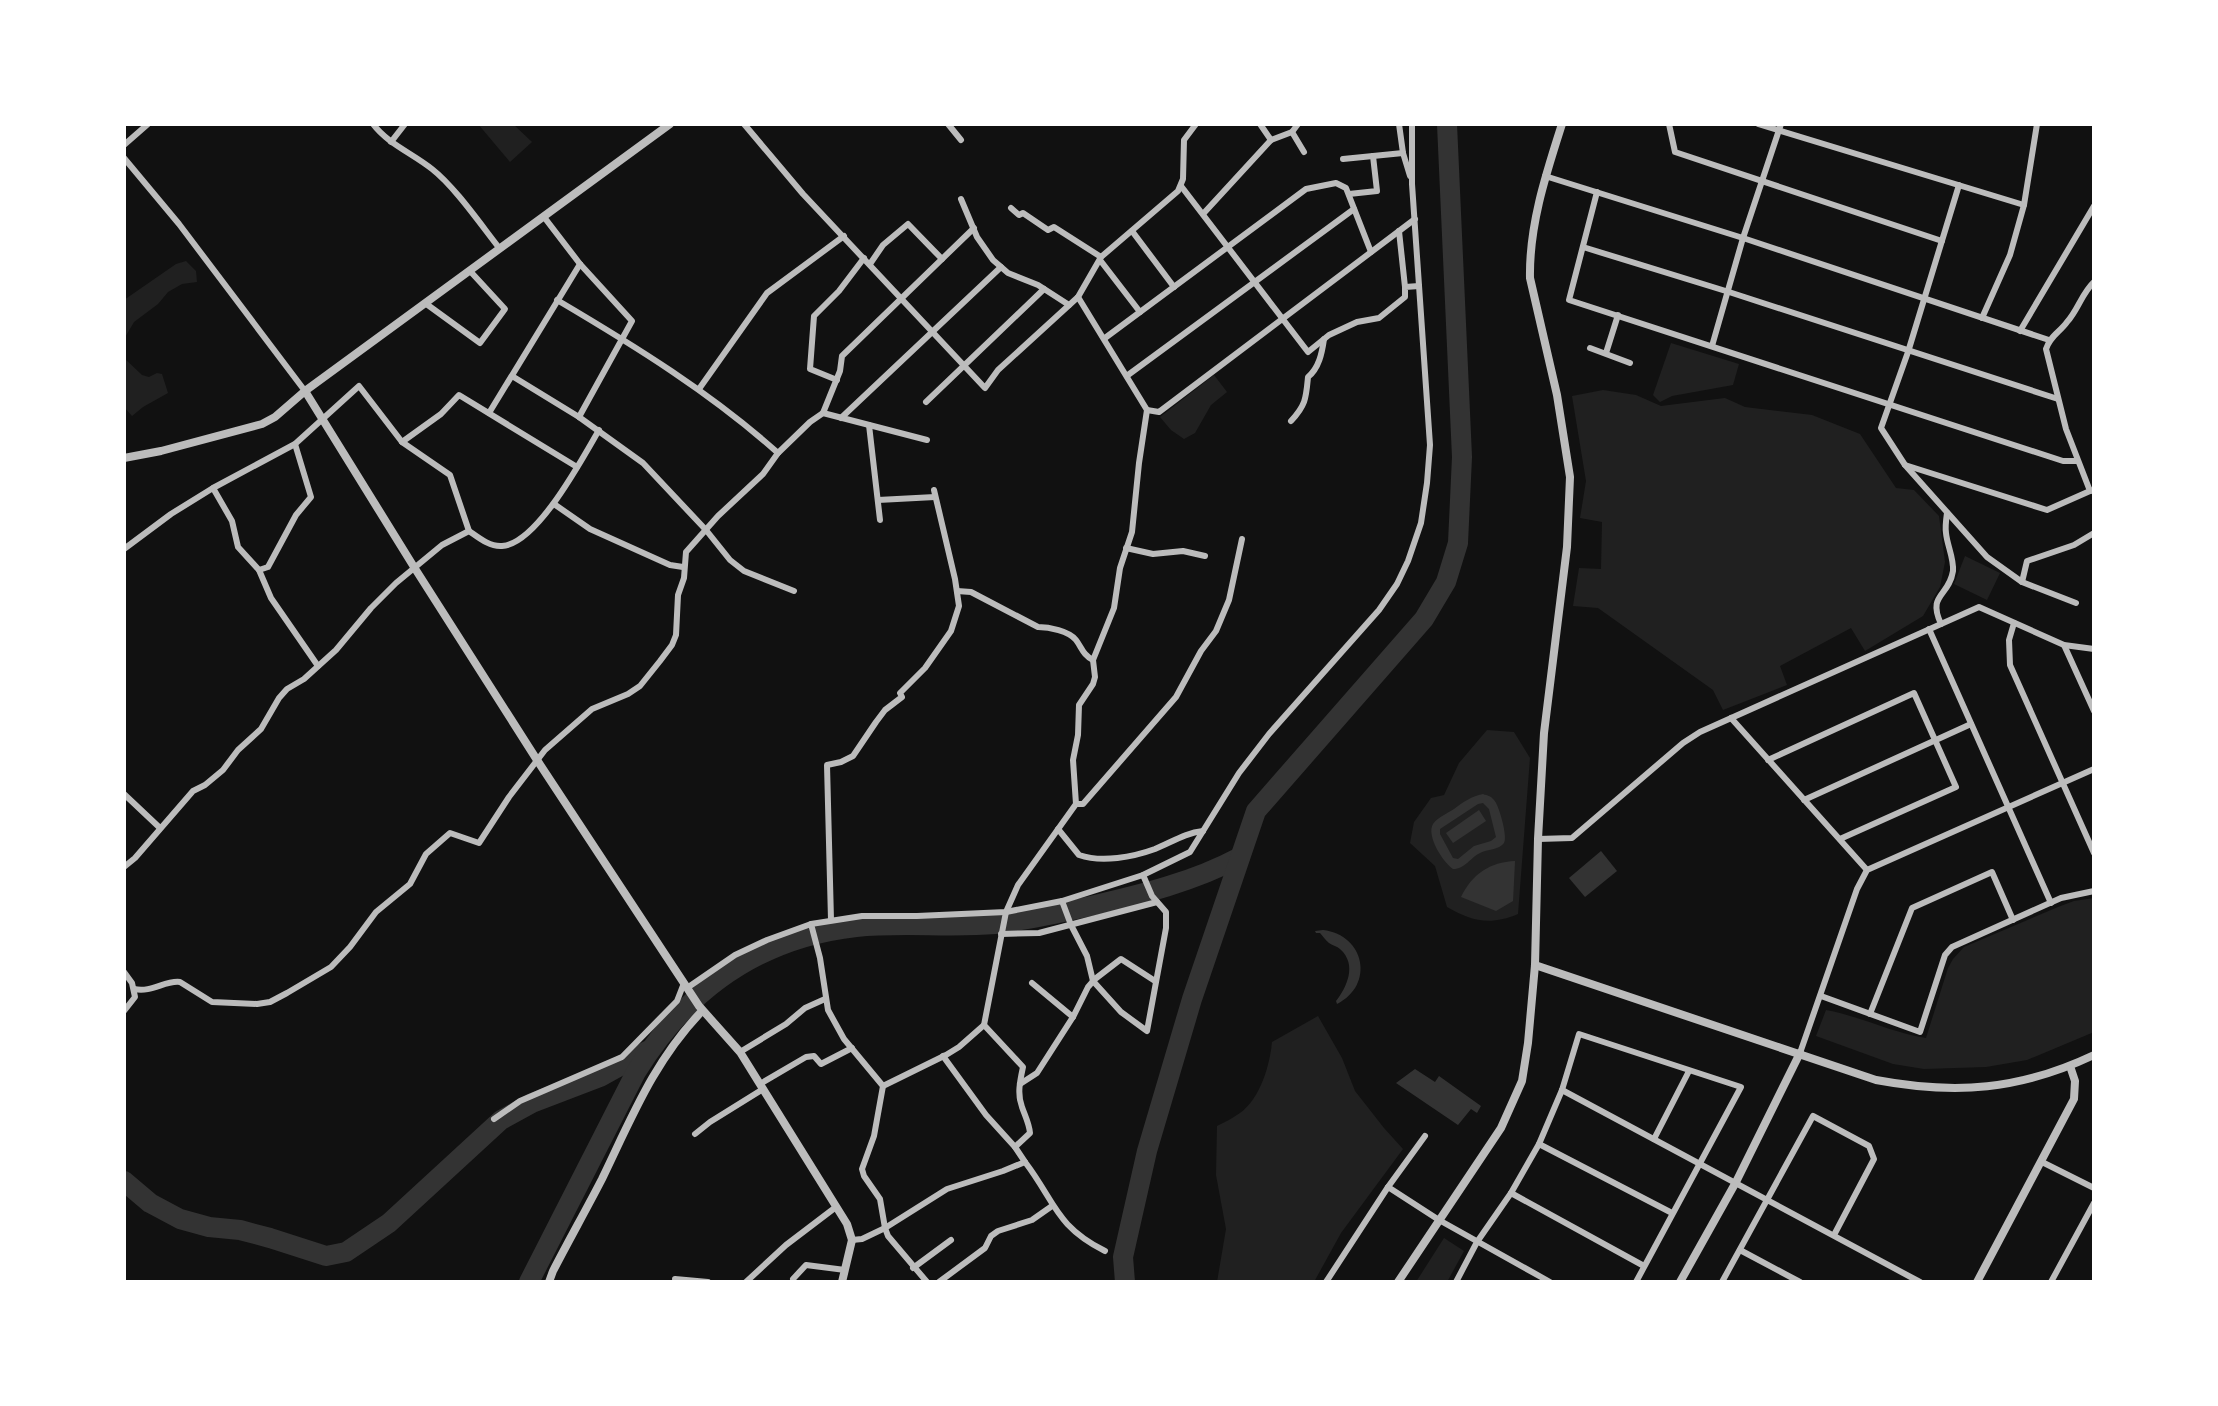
<svg xmlns="http://www.w3.org/2000/svg" width="2218" height="1406" font-family="Commissioner,sans-serif">
<style>
.green{fill:#202020}
.water{fill:#333;fill-rule:evenodd}
.lines{fill:none;stroke-linecap:round;stroke-linejoin:round}
.river{stroke:#333;stroke-width:20}
.minor{stroke:#bcbcbc;stroke-width:6}
.tertiary{stroke:#bcbcbc;stroke-width:8}
</style>
<rect width="100%" height="100%" fill="#111"/>
<g class="green">
<polygon points="478,124 513,124 532,142 510,162"/>
<polygon points="186,261 196,271 197,282 182,284 168,292 158,304 134,322 124,339 124,300 176,264"/>
<polygon points="1671,343 1739,364 1733,385 1672,396 1660,402 1653,395"/>
<polygon points="124,358 142,375 149,377 157,373 162,374 168,393 143,407 132,416 124,407"/>
<polygon points="1214,375 1227,392 1211,405 1195,433 1184,439 1171,430 1160,417"/>
<polygon points="1603,390 1636,395 1661,406 1725,398 1745,407 1812,415 1860,434 1896,488 1914,490 1939,516 1945,562 1940,587 1923,616 1865,651 1851,628 1780,666 1787,685 1723,710 1713,690 1598,608 1573,606 1579,568 1601,569 1602,522 1580,518 1586,481 1572,396"/>
<polygon points="1965,556 2000,573 1987,600 1954,584"/>
<path d="M1487,730l27,2 16,26 -12,156c-28,12 -47,7 -71,-7l-12,-41 -25,-23 4,-21 17,-24 13,-3 15,-32z"/>
<path d="M2094,898v134l-67,28 -41,7 -62,2 -31,-5 -77,-28 10,-26c34,6 66,23 100,28l22,-70 5,-9 11,-12 94,-40 16,-6z"/>
<path d="M1318,1016l24,42 13,33 29,37 19,21 -62,84 -27,49h-97l9,-53 -10,-54 1,-49c8,-4 16,-8 23,-13 20,-14 30,-48 32,-71z"/>
<polygon points="1444,1238 1464,1251 1447,1282 1416,1282"/>
</g>
<g class="water">
<path d="M1483,794c5,2 7,1 11,6 5,5 14,37 10,43 -5,7 -17,6 -24,10 -10,5 -15,16 -27,16 -10,-7 -27,-33 -20,-45 5,-7 15,-11 21,-15 9,-7 18,-13 29,-15zM1483,803l6,6 7,28 -5,4 -17,5 -16,13 -5,-1 -13,-24v-5l38,-25z"/>
<polygon points="1479,810 1486,821 1453,843 1446,833"/>
<polygon points="1601,851 1617,871 1585,897 1569,878"/>
<path d="M1515,861l-2,40 -17,10 -35,-14c11,-23 29,-35 54,-36z"/>
<path d="M1323,930c42,5 52,55 14,74l-1,-3c10,-13 22,-36 4,-52 -3,-3 -7,-3 -11,-6 -4,-3 -6,-7 -9,-10h-4l-1,-2z"/>
<polygon points="1415,1069 1435,1082 1439,1076 1481,1106 1477,1113 1471,1109 1458,1125 1396,1083"/>
</g>
<g class="lines">
<g class="river">
<polyline points="124,1181 150,1203 180,1219 209,1227 240,1230 270,1238 326,1256 346,1252 389,1223 501,1120 532,1103 600,1077 647,1051"/>
<path d="M529,1282l107,-210c51,-83 122,-134 220,-145 46,-5 93,1 139,-3 33,-4 64,-11 96,-18 52,-12 102,-24 149,-49"/>
<polyline points="1125,1282 1123,1257 1147,1151 1192,999 1256,811 1424,619 1446,582 1458,543 1462,457 1447,124"/>
</g>
<g class="minor">
<path d="M373,124c15,20 39,29 59,45 23,18 49,56 68,80"/>
<polyline points="744,124 803,194 985,388 998,370 1078,297 1101,257 1178,191 1183,179 1184,140 1196,124"/>
<polyline points="948,124 961,140"/>
<polyline points="1260,124 1271,140"/>
<polyline points="1399,124 1403,153 1410,176"/>
<polyline points="1669,124 1675,152 1942,241"/>
<polyline points="1758,124 2024,205"/>
<polyline points="1292,132 1304,152"/>
<polyline points="391,142 405,124"/>
<polyline points="124,145 148,124"/>
<polyline points="124,158 179,224 305,391"/>
<polyline points="1343,159 1403,153"/>
<polyline points="1545,176 1743,238 2049,340"/>
<polyline points="1959,185 1908,352 1881,428 1905,465 1987,557 2022,582 2076,603"/>
<polyline points="1181,186 1308,352 1329,335 1357,322 1379,318 1405,297 1405,287 1419,286"/>
<polyline points="1597,192 1569,300 2063,461 2077,461"/>
<polyline points="1349,194 1377,191 1373,156"/>
<polyline points="961,199 977,237 993,260 1008,273 1038,285 1069,305"/>
<polyline points="1011,208 1019,215 1023,213 1048,230 1054,227 1101,257"/>
<polyline points="1203,214 1271,140 1292,132 1298,124"/>
<polyline points="544,217 580,264 632,321 579,417"/>
<polyline points="1132,231 1174,287"/>
<polyline points="1399,231 1405,287"/>
<polyline points="1583,247 1729,292 2058,399"/>
<polyline points="1100,260 1140,312"/>
<polyline points="870,264 883,245 908,224 942,259"/>
<path d="M2094,282c-12,11 -16,28 -27,40 -7,10 -17,14 -21,27l20,80 24,62 4,-1"/>
<path d="M557,300c78,46 154,93 221,153"/>
<polyline points="425,303 480,343 505,309 470,271"/>
<polyline points="1982,318 2010,255 2024,205 2037,124"/>
<polyline points="2020,331 2094,206"/>
<polyline points="1105,338 1306,189 1336,183 1346,188 1371,252"/>
<polyline points="1712,346 1743,238 1781,124"/>
<polyline points="1590,348 1630,363"/>
<polyline points="1606,353 1618,315"/>
<polyline points="1128,375 1354,209"/>
<polyline points="512,376 579,417 643,463 706,530 730,560 744,571 794,591"/>
<polyline points="837,380 810,369 814,316 839,291 864,258"/>
<polyline points="699,389 767,293 844,236"/>
<polyline points="926,402 1044,289"/>
<polyline points="1147,410 1159,412 1415,219"/>
<polyline points="489,413 580,264"/>
<polyline points="823,413 840,371 842,356 974,228"/>
<polyline points="841,418 1001,267"/>
<path d="M1291,421c15,-16 15,-23 17,-44 11,-9 14,-24 16,-38"/>
<polyline points="869,425 880,520"/>
<polyline points="1905,465 2047,510 2090,491"/>
<polyline points="213,488 232,521 238,547 259,570 271,598 318,666"/>
<polyline points="878,500 935,497"/>
<polyline points="554,504 590,529 670,565 683,567"/>
<polyline points="469,531 450,475 402,442 441,414 459,395 577,467"/>
<polyline points="1126,548 1153,554 1183,551 1205,556"/>
<polyline points="124,549 171,514 213,488 295,444 359,386 402,442"/>
<polyline points="259,570 268,567 296,515 311,497 295,444"/>
<polyline points="2022,582 2027,561 2074,545 2094,533"/>
<path d="M957,591l14,1 67,35c11,0 31,4 38,13 6,8 7,15 17,20"/>
<polyline points="2014,623 2009,640 2010,665 2094,853"/>
<path d="M1941,624c-14,-30 8,-27 12,-53 1,-13 -6,-26 -7,-38 -1,-6 0,-13 1,-20"/>
<polyline points="1929,629 2051,903"/>
<polyline points="2064,645 2094,711"/>
<polyline points="1731,718 1867,870"/>
<polyline points="1768,760 1914,693 1956,787 1840,839"/>
<polyline points="124,794 160,828"/>
<polyline points="1804,800 1971,724"/>
<polyline points="1076,804 1083,804 1176,697 1201,651 1216,631 1229,600 1242,539"/>
<path d="M1058,829l21,26c23,8 54,2 76,-6 17,-7 30,-16 48,-18"/>
<polyline points="1538,839 1572,838 1683,743 1700,732 1979,607 2064,645 2094,649"/>
<path d="M124,867l11,-9 58,-67 12,-6 18,-15 15,-20 23,-21 18,-31 8,-9 17,-10 32,-29 35,-42 25,-25 46,-38 27,-14c10,7 21,16 33,15 35,-2 80,-87 97,-116"/>
<polyline points="1062,901 1071,925 1087,956 1093,981 1121,1012 1147,1031 1166,928 1166,912 1152,896 1143,875"/>
<polyline points="831,920 827,765 841,762 853,756 876,722 885,710 902,697 900,693 925,668 951,631 959,606 955,579 934,490"/>
<polyline points="811,924 820,958 828,1010 844,1039 883,1086 874,1136 862,1169 864,1176 880,1199 885,1228 888,1236 927,1282"/>
<polyline points="1001,934 1039,933 1157,902"/>
<polyline points="124,972 132,983 135,997 124,1011"/>
<polyline points="1032,983 1073,1017"/>
<polyline points="687,988 735,955 767,940 811,924 862,916 917,916 1006,912 1062,901 1143,875 1190,852 1239,773 1269,734 1379,610 1397,584 1408,561 1421,523 1427,483 1430,445 1412,184 1412,124"/>
<path d="M134,989c18,4 31,-9 46,-7l32,20 45,2 13,-2 17,-9 44,-26 19,-20 26,-35 34,-28 16,-30 24,-21 29,10 30,-46 36,-47 47,-41 36,-15 12,-8 20,-25 12,-16 4,-10 2,-40 6,-17 2,-26 32,-36 45,-42 15,-21 32,-31 13,-9 104,27"/>
<polyline points="1821,996 1920,1032 1945,955 1952,947 2061,898 2094,891"/>
<polyline points="1870,1014 1912,908 1992,872 2013,920"/>
<polyline points="740,1052 786,1024 805,1008 825,999"/>
<polyline points="1800,1053 1857,889 1867,870 2094,769"/>
<polyline points="943,1056 986,1115 1015,1147"/>
<polyline points="760,1084 806,1057 814,1056 821,1064 852,1048"/>
<polyline points="1020,1084 1037,1073 1073,1017 1088,987 1095,979 1121,959 1155,981"/>
<polyline points="883,1086 946,1055 959,1047 984,1025"/>
<polyline points="1562,1090 1920,1282"/>
<polyline points="494,1119 520,1101 622,1057 677,1001 684,983"/>
<polyline points="695,1134 710,1122 763,1089"/>
<polyline points="1654,1139 1689,1071"/>
<polyline points="1539,1144 1672,1213"/>
<path d="M1025,1162c30,39 30,64 80,89"/>
<polyline points="2042,1162 2094,1188"/>
<polyline points="1388,1187 1439,1220 1550,1282"/>
<polyline points="1511,1193 1644,1266"/>
<path d="M852,1240l10,-1 23,-11 62,-39 56,-18 22,-9 -10,-15 15,-14c-1,-10 -5,-17 -8,-26 -5,-13 -2,-26 1,-40l-39,-42 22,-113 12,-27 58,-81 -3,-44 5,-25 1,-30 14,-21 2,-7 -2,-17 21,-52 6,-40 12,-36 7,-69 8,-53 -69,-113"/>
<polyline points="1740,1250 1800,1282"/>
<polyline points="913,1268 951,1240"/>
<polyline points="675,1279 708,1282"/>
<polyline points="793,1279 806,1265 845,1270"/>
<polyline points="746,1282 786,1245 836,1207"/>
<polyline points="939,1282 985,1248 991,1236 998,1231 1032,1220 1052,1206"/>
<polyline points="1326,1282 1388,1187 1425,1136"/>
<polyline points="1456,1282 1477,1242 1511,1193 1539,1144 1562,1090 1579,1034 1741,1087 1636,1282"/>
<polyline points="1722,1282 1813,1116 1869,1146 1874,1159 1834,1235"/>
<polyline points="2051,1282 2094,1203"/>
</g>
<g class="tertiary">
<polyline points="305,391 414,567 537,760 699,1006 740,1052 847,1224 852,1240 842,1282"/>
<polyline points="124,458 161,451 262,424 275,417 305,391 670,124"/>
<path d="M1535,965l341,115c80,15 144,10 218,-25"/>
<path d="M549,1282l4,-11c16,-31 33,-61 49,-92 30,-62 52,-118 100,-168"/>
<path d="M1398,1282l103,-154 21,-47 6,-38 7,-78 3,-126 6,-106 23,-186 3,-70 -13,-82 -27,-117c-1,-53 16,-104 32,-154"/>
<polyline points="1680,1282 1736,1182 1800,1053"/>
<polyline points="1977,1282 2074,1099 2075,1081 2070,1066"/>
</g>
</g>
<rect width="2218" height="1406" fill="none" stroke="#ffffff" stroke-width="252"/>
</svg>
